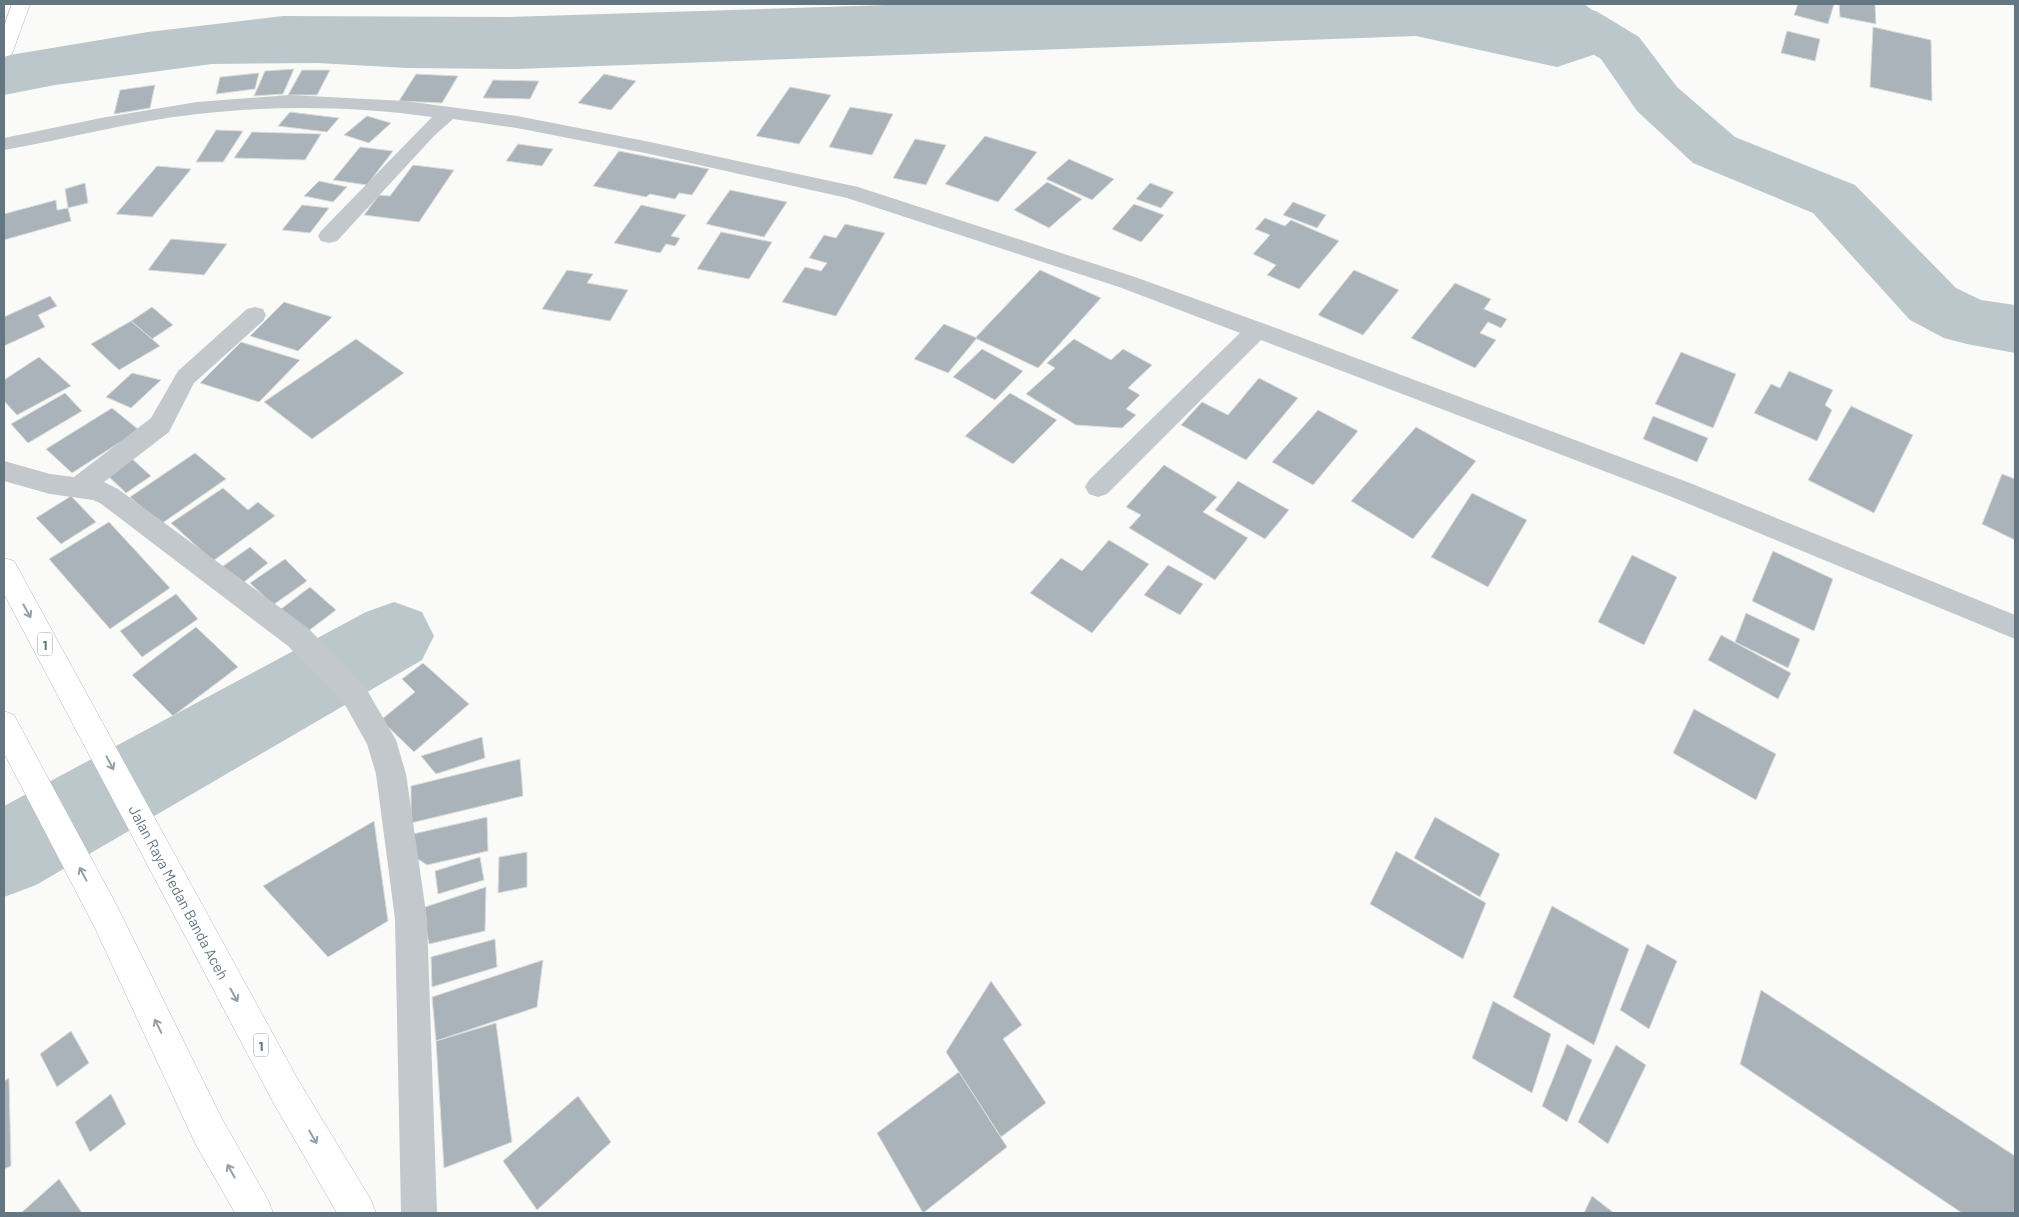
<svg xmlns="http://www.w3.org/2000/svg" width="2019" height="1217" font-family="Barlow,sans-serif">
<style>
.water{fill:#bbc7cb}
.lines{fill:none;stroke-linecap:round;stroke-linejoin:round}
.river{fill:#bbc7cb;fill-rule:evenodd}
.building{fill:#aab3b9;stroke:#dcdcda}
.highway-casing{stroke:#b4b9bd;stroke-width:1}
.street{fill:#c3c8cc;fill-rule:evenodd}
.highway{fill:#fff;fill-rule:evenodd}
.oneway{stroke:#939fa8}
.labels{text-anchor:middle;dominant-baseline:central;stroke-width:5;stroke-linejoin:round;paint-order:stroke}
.shield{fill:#fff;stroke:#939fa8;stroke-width:1}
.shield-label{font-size:14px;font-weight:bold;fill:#657683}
.street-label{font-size:15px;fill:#657683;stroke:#fff}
</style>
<rect width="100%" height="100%" fill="#fafaf8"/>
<polygon class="water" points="920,4 1584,4 1635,41 1557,67 1416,36 517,69 408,68 317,63 212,64 55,85 4,95 4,56 148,32 283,16 508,17"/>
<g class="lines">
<g class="river">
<polygon points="1497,4 1563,4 1596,11 1639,37 1677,87 1735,137 1855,185 1956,288 1981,300 2015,305 2015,353 1967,344 1944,338 1910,320 1813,213 1693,163 1637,111 1601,59 1561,35 1515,31 1496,26 1489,15"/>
<polygon points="394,602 422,612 434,636 422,660 36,885 4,897 4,806 366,612"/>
</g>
</g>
<g class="building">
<polygon points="1798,4 1834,4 1828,24 1794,15"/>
<polygon points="1839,4 1875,4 1876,24 1840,17"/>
<polygon points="1873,27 1931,40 1932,101 1870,87"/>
<polygon points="1787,31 1820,39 1815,61 1781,53"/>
<polygon points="294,69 283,94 254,96 265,71"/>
<polygon points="302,70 330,70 317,95 288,95"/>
<polygon points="259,73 255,89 216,94 220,77"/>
<polygon points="416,74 458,76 442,103 399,101"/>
<polygon points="604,74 636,81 611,110 578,103"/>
<polygon points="493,80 539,81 530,99 483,98"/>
<polygon points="155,85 150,108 114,114 120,90"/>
<polygon points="790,87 831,95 799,144 756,136"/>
<polygon points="850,107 893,114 872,155 829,147"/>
<polygon points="290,112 339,118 327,132 278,126"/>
<polygon points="367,116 391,123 369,143 344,135"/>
<polygon points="216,130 243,131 223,162 196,162"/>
<polygon points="252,132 321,134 305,160 234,158"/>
<polygon points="985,136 1037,152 998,202 945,184"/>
<polygon points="915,139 946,145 926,185 893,178"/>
<polygon points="518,144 553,149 542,166 506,161"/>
<polygon points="360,147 393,151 367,185 333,180"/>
<polygon points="619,151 709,169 692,195 679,193 675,199 650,194 646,197 593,186"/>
<polygon points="1069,159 1114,179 1092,200 1046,179"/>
<polygon points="413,165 454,170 419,222 364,215 379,195 390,196"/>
<polygon points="157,166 191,169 152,217 116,214"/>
<polygon points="319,181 347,187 333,202 304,196"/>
<polygon points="1047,182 1082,199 1049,228 1014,210"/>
<polygon points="85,183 88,203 68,208 65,189"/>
<polygon points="1150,183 1174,192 1161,208 1136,199"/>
<polygon points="730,190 787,202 764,237 706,224"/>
<polygon points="56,200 57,210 68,208 71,221 4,240 4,214"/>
<polygon points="1293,202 1326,215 1317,228 1283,215"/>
<polygon points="1134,204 1164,215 1141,242 1112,229"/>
<polygon points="302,205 329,208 310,233 282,230"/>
<polygon points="641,205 686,215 671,236 680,238 675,246 666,244 660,253 614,243"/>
<polygon points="1265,218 1285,226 1291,220 1339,241 1299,289 1267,275 1276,265 1253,254 1270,235 1255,229"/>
<polygon points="845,224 885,233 836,316 782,302 805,267 821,271 827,263 809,258 824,235 836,238"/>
<polygon points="721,232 772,242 749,279 697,269"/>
<polygon points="171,239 227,244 204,275 148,270"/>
<polygon points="567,270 593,274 587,283 628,290 610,321 542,309"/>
<polygon points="1040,270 1101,298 1038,368 975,338"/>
<polygon points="1354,270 1399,290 1363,335 1318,315"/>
<polygon points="1455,283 1491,299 1484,309 1507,319 1501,328 1488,322 1480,333 1496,340 1475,368 1411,338"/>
<polygon points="50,296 57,306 38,315 45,327 4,346 4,317"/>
<polygon points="284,302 332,317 298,351 250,336"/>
<polygon points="152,307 173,325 152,339 131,321"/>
<polygon points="131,321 160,346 119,370 91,344"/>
<polygon points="944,324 977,338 948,373 914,359"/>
<polygon points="356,339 404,373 312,439 264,402"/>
<polygon points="1074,339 1111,360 1123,349 1152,365 1128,388 1140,395 1126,409 1136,415 1122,428 1076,425 1026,394 1055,368 1047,363"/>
<polygon points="241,342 300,360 259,402 200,383"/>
<polygon points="982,349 1023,371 995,400 953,377"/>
<polygon points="1681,352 1736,374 1713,428 1655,404"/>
<polygon points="39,357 71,386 17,415 4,401 4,380"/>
<polygon points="1789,371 1833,390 1825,405 1832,410 1817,441 1754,413 1771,384 1780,388"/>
<polygon points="132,373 161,380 131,408 106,397"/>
<polygon points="1259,378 1298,398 1246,460 1181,425 1202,402 1228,415"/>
<polygon points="65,393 82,411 28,443 11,424"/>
<polygon points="1010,393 1057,420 1013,464 965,436"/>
<polygon points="1851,406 1913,435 1874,513 1808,480"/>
<polygon points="112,408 139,430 72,473 46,449"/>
<polygon points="1318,410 1358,431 1313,485 1272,462"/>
<polygon points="1653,416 1708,438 1697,462 1643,439"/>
<polygon points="1416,427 1476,461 1413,539 1351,501"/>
<polygon points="195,453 226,479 161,524 130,497"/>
<polygon points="130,457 151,476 126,493 105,473"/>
<polygon points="1164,465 1217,497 1203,512 1248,538 1215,580 1129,528 1141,515 1126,507"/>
<polygon points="2002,474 2015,479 2015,540 1982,524"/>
<polygon points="1238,481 1289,510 1265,539 1215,510"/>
<polygon points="223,488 248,510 258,502 275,516 213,561 171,523"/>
<polygon points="1472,493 1527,520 1488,587 1431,557"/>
<polygon points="71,496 96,522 61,544 36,518"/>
<polygon points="109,522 170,588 110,629 49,559"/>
<polygon points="1109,540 1149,564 1092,633 1030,593 1061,558 1082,571"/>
<polygon points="250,547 268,563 239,586 219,569"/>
<polygon points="1773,551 1833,579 1814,631 1752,601"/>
<polygon points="1632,555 1677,577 1644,645 1598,622"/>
<polygon points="285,559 307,581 273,605 250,583"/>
<polygon points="1168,565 1203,584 1180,615 1144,595"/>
<polygon points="310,587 336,610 307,632 281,609"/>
<polygon points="176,594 198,619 142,657 120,631"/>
<polygon points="1746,613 1800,639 1788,668 1735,642"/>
<polygon points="196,627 238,667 173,716 132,675"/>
<polygon points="1721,635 1791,673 1778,699 1708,660"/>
<polygon points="423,663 469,704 414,752 381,720 415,692 402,679"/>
<polygon points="1694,709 1776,754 1756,800 1673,753"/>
<polygon points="482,737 485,758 436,774 421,756"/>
<polygon points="520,759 523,796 411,823 411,786"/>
<polygon points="487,817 488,851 427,865 412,855 413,834"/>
<polygon points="1435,817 1500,854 1480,897 1414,858"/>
<polygon points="374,821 388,921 328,957 263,886"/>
<polygon points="1396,851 1486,903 1463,959 1370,904"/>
<polygon points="527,852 527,887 498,893 499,857"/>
<polygon points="480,857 484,880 438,894 435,871"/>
<polygon points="486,887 485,931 429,944 422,908"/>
<polygon points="1552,906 1629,949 1594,1045 1513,997"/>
<polygon points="495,939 497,967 432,987 431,957"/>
<polygon points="1647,944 1677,961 1649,1029 1620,1010"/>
<polygon points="543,960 537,1007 436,1041 432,997"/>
<polygon points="991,981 1022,1025 1003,1039 1046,1103 1001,1137 946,1052"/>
<polygon points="1761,990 2015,1156 2015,1213 1962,1213 1740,1064"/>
<polygon points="1493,1001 1551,1034 1532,1093 1472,1058"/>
<polygon points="496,1023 512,1142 444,1168 436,1041"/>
<polygon points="71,1031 89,1063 57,1087 40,1054"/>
<polygon points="1567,1044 1592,1060 1567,1122 1542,1106"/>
<polygon points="1616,1045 1646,1065 1608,1144 1578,1122"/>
<polygon points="959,1072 1007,1147 923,1213 877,1133"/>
<polygon points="9,1078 11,1166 4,1169 4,1081"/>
<polygon points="111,1094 126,1124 90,1152 75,1122"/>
<polygon points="578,1096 611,1142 537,1210 503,1161"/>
<polygon points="59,1179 82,1213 21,1213"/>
<polygon points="1592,1196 1614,1213 1584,1213"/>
</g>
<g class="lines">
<defs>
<g id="highway">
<polygon points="12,4 30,4 13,51 11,55 4,57 4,26"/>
<polygon points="4,558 14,561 297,1078 371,1200 376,1213 337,1213 273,1102 4,594"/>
<polygon points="4,711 14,715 117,906 222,1119 268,1200 273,1213 235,1213 196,1145 95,928 4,753"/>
</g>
</defs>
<use href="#highway" class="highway-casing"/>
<g class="street">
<path d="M289,95l116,6 112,15 133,26 208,45 277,90 130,47 425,159 325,132v24l-343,-142 -411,-157 -154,154 -9,3 -9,-3 -4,-7 4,-7 151,-147 -121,-46 -272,-89 -197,-44 -133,-26 -64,-9 -19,17 -97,105 -8,2 -8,-2 -3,-5 3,-5 111,-114c-77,-11 -157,-12 -234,-3 -66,7 -130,25 -194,36v-12l97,-20 96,-16z"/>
<polygon points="255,307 263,309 266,315 263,321 194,383 169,432 104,482 118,489 308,628 364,685 396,740 406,774 427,919 437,1213 401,1213 395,919 376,774 367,744 344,703 288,646 100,503 93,500 50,494 4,481 4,461 50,474 74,477 151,418 178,371 247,309"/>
</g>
<use href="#highway" class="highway"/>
</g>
<defs><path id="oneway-shaft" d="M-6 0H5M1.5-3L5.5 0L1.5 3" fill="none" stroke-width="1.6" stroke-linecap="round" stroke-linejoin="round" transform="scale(1.25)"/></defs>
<g class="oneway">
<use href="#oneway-shaft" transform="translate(27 611) rotate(61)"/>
<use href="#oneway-shaft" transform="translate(110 763) rotate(62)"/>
<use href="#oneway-shaft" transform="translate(83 874) rotate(-118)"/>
<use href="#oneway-shaft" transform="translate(234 995) rotate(61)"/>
<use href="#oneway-shaft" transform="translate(158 1026) rotate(-116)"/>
<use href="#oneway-shaft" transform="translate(313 1137) rotate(60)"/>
<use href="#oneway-shaft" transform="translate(231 1171) rotate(-119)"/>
</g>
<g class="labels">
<g class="shield">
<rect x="37.5" y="632.5" width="15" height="23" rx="4"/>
<rect x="253.5" y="1033.5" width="15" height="23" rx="4"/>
</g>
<g class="shield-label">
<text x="45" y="644">1</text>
<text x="261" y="1045">1</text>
</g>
<g class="street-label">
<text transform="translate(179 892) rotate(62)">Jalan Raya Medan Banda Aceh</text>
</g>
</g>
<rect width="2019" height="1217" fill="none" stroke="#657683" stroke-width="10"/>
</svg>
